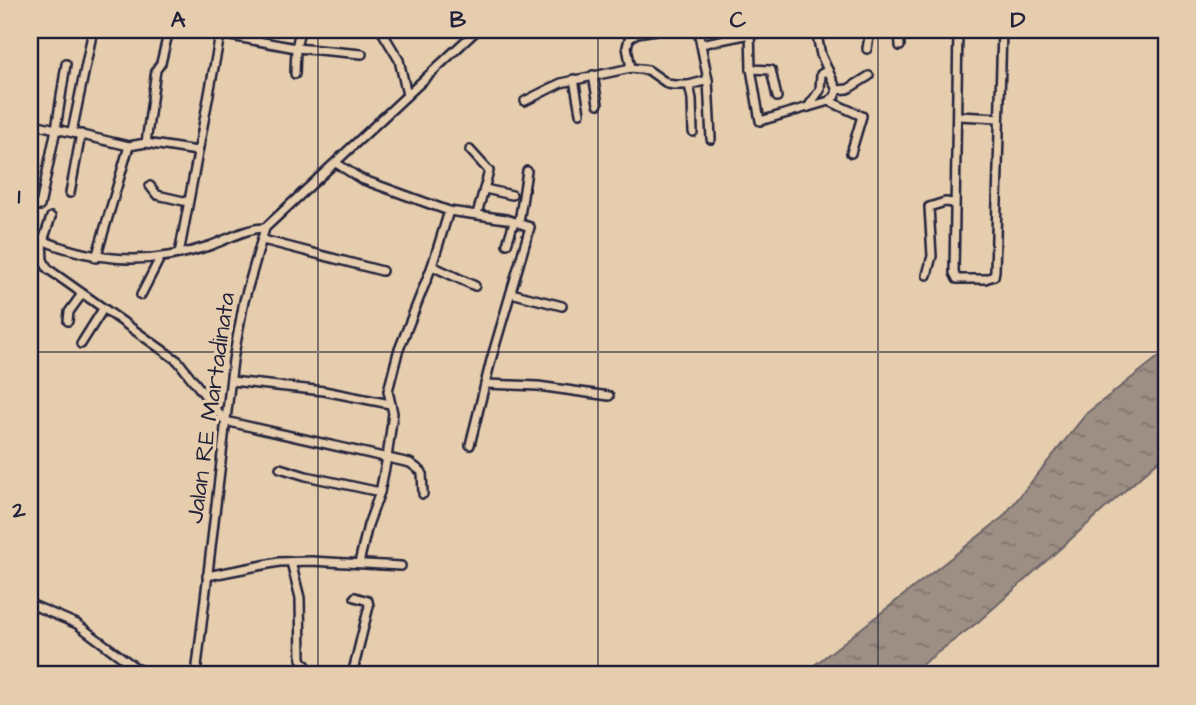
<svg xmlns="http://www.w3.org/2000/svg" width="1196" height="705" font-family="'Architects Daughter',sans-serif">
<style>
.water{fill:url(#water-ripples);stroke:#6c6367;stroke-width:2}
.lines{fill:none;stroke-linecap:round;stroke-linejoin:round}
.minor-casing{stroke:#22223b;stroke-width:12}
.minor{stroke:#e6cdae;stroke-width:7}
.grid{fill:none;stroke:#22223b;stroke-width:2;stroke-opacity:0.55}
.labels{text-anchor:middle;dominant-baseline:central;stroke-width:7;stroke-linejoin:round;paint-order:stroke}
.street-label{font-size:24px;fill:#22223b;stroke:#e6cdae}
.neatline{fill:none;stroke:#22223b;stroke-width:2.5}
.grid-label{font-size:23px;text-anchor:middle;font-weight:bold;fill:#22223b}
</style>
<defs>
<pattern id="water-ripples" width="26" height="14" patternUnits="userSpaceOnUse" patternTransform="scale(1.75)"><rect width="26" height="14" fill="#9d8f84"/><path d="M2 4q2-2 4 0t4 0M15 11q2-2 4 0t4 0" fill="none" stroke="#80746d"/></pattern>
</defs>
<rect width="100%" height="100%" fill="#e6cdae"/>
<filter id="ink" filterUnits="userSpaceOnUse"><feTurbulence type="fractalNoise" baseFrequency=".0143" numOctaves="2"/><feDisplacementMap in="SourceGraphic" scale="14" xChannelSelector="R" yChannelSelector="G"/><feConvolveMatrix kernelMatrix="1 2 1 2 8 2 1 2 1" color-interpolation-filters="sRGB"/></filter>
<g filter="url(#ink)">
<polygon class="water" points="1166,351 1166,454 978,622 908,675 802,675 1003,517 1087,413"/>
<g class="lines">
<defs>
<g id="minor">
<polyline points="381,30 399,60 407,95"/>
<polyline points="698,30 708,80 711,139"/>
<polyline points="750,30 751,69 771,70 777,97"/>
<polyline points="816,30 821,55 837,90"/>
<polyline points="899,30 900,46"/>
<polyline points="958,30 954,273 957,279 985,279 994,276 995,271 1002,30"/>
<polyline points="1161,30 1166,32"/>
<polyline points="220,34 296,48 362,54"/>
<polyline points="701,44 770,30"/>
<polyline points="867,49 870,30"/>
<polyline points="631,68 627,47 629,39 637,33 656,30"/>
<polyline points="751,69 760,121 829,101 835,96 837,90"/>
<polyline points="295,74 296,48 300,30"/>
<polyline points="593,75 598,104"/>
<polyline points="574,79 580,113"/>
<polyline points="689,85 692,99 693,132"/>
<polyline points="837,90 848,89 869,76"/>
<polyline points="525,101 561,83 631,68 648,70 668,84 674,85 689,85 708,80"/>
<polyline points="829,101 862,116 851,153"/>
<polyline points="808,107 820,90 821,74 828,70"/>
<polyline points="958,116 999,118"/>
<polyline points="30,123 129,146 146,143 197,151"/>
<polyline points="72,132 93,30"/>
<polyline points="146,143 156,70 161,63 169,30"/>
<polyline points="470,150 489,171 477,214"/>
<polyline points="336,163 361,179 449,211 506,219 530,227 491,360 470,445"/>
<polyline points="150,186 157,195 188,202"/>
<polyline points="485,189 512,195"/>
<polyline points="70,193 81,134"/>
<polyline points="30,204 40,206 56,129 66,64"/>
<polyline points="519,222 527,171"/>
<path d="M30,235c60,27 116,32 179,11 18,-6 37,-18 56,-18"/>
<polyline points="263,240 382,271"/>
<polyline points="42,241 43,260 48,269 178,361 225,421 410,463 422,472 423,494"/>
<polyline points="43,241 51,217"/>
<polyline points="507,244 514,222"/>
<polyline points="179,254 221,30"/>
<polyline points="96,258 129,146"/>
<polyline points="432,266 475,286"/>
<polyline points="927,275 932,256 929,207 945,202 954,203"/>
<polyline points="511,293 562,306"/>
<polyline points="141,295 160,258"/>
<polyline points="68,321 69,312 82,294"/>
<polyline points="81,344 103,309"/>
<polyline points="231,381 324,391 390,404"/>
<polyline points="485,384 538,386 609,396"/>
<polyline points="280,468 306,476 380,492"/>
<polyline points="291,562 300,598 301,659 313,675"/>
<polyline points="359,563 368,525 380,492 387,458 393,413 388,391 398,352 432,266 449,211"/>
<polyline points="207,576 279,562 311,561 401,566"/>
<polyline points="30,604 77,624 136,668 152,675"/>
<polyline points="196,675 233,360 244,301 265,228 477,30"/>
<polyline points="352,675 369,606 368,601 355,597"/>
</g>
</defs>
<use href="#minor" class="minor-casing"/>
<use href="#minor" class="minor"/>
</g>
</g>
<path class="grid" d="M318,30v645M598,30v645M878,30v645M30,352h1136"/>
<g class="labels">
<g class="street-label">
<text transform="translate(211 408) rotate(-82)">Jalan RE Martadinata</text>
</g>
</g>
<rect width="1196" height="705" fill="none" stroke="#e6cdae" stroke-width="77"/>
<rect x="38" y="38" width="1120" height="628" class="neatline"/>
<g class="grid-label">
<text x="178" y="27">A</text>
<text x="458" y="27">B</text>
<text x="738" y="27">C</text>
<text x="1018" y="27">D</text>
<text x="19" y="203">1</text>
<text x="19" y="517">2</text>
</g>
</svg>
